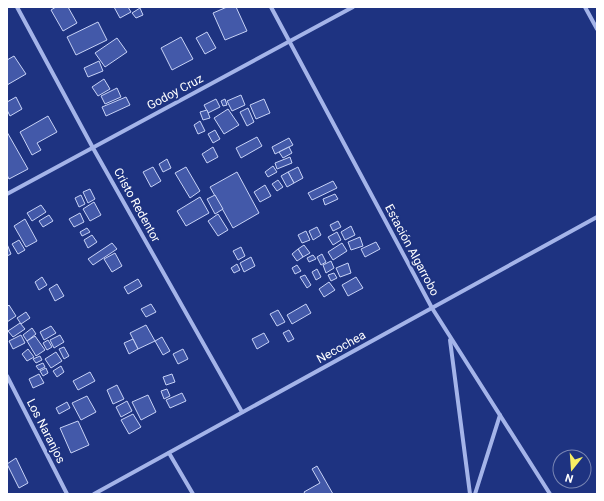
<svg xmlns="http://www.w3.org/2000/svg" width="604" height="501" font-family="Roboto,sans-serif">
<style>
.building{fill:#4359a9;stroke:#c8d3f7}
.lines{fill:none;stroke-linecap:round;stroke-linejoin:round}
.street{stroke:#a4b4e9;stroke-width:4}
.labels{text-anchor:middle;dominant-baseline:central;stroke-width:4;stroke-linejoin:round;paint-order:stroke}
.street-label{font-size:12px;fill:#fff;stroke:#1e3381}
</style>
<rect width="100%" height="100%" fill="#1e3381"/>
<g class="building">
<polygon points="56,7 68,7 77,23 63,31 51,10"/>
<polygon points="114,7 128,7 131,12 120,18"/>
<polygon points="227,7 236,7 247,31 225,40 213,13"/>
<polygon points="140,8 143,15 136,18 132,13"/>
<polygon points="98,22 107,40 76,55 67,37"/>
<polygon points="207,32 216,48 205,54 196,38"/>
<polygon points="181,37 193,59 172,70 161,48"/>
<polygon points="117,38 127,52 105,67 95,53"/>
<polygon points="14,56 26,74 7,85 7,60"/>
<polygon points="99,61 103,71 88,77 84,68"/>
<polygon points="104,79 110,89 98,96 92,87"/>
<polygon points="117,88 121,97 105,104 101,96"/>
<polygon points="241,95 245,105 232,111 227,101"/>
<polygon points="16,97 22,109 10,116 7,110 7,102"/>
<polygon points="126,97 130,105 106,116 102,107"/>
<polygon points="216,99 220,107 208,113 204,105"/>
<polygon points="225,99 227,105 223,106 221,101"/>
<polygon points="264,99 270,113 256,119 250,105"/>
<polygon points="248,108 254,122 247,126 240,112"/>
<polygon points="228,109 239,125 224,134 214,118"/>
<polygon points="207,110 210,118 203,120 200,112"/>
<polygon points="48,116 57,132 37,143 41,150 32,155 20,132"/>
<polygon points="200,121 205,131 198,134 194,125"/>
<polygon points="215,130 220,139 213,143 208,134"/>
<polygon points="7,132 28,169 9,179 7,175"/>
<polygon points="257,137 262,146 241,158 236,148"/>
<polygon points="289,138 293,145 275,154 272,147"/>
<polygon points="213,147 218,157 207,163 202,154"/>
<polygon points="289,147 292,153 283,158 279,152"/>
<polygon points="290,157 292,163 277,169 275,163"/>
<polygon points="167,159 171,168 163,172 159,164"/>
<polygon points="273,166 277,172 268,177 265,172"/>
<polygon points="153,167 161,181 151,187 143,172"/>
<polygon points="186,167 200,191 190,198 175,173"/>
<polygon points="298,167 303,178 294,183 288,172"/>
<polygon points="237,172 259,213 233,228 210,187"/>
<polygon points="288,172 294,183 287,187 281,176"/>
<polygon points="278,180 283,187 277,191 272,184"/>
<polygon points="333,181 337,188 312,200 308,193"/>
<polygon points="265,185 271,196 260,202 254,192"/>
<polygon points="90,189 95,199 88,203 83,192"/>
<polygon points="335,194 338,199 325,205 323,199"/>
<polygon points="81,195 85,204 79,207 75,198"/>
<polygon points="215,195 223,209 215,214 207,199"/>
<polygon points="200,197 209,213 186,226 177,211"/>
<polygon points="94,202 101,215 90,221 83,209"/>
<polygon points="41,205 46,212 32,221 27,213"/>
<polygon points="80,213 84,222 74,227 69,219"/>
<polygon points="218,214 228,230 218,236 208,221"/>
<polygon points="49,215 53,221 43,227 39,221"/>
<polygon points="25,219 37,241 26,247 14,226"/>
<polygon points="338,221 341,227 333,231 330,225"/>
<polygon points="351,226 355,235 345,240 341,232"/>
<polygon points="317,227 321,235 313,240 309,231"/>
<polygon points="87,228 90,232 82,236 80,232"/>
<polygon points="306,231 310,240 302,243 298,235"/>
<polygon points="337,232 341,240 333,245 328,237"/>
<polygon points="92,235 97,242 88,248 84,240"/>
<polygon points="360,237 363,246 351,250 348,242"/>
<polygon points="19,240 25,250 18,254 12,244"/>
<polygon points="376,242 380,249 365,257 361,249"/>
<polygon points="112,243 117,249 93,265 88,259"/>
<polygon points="342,243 347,251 333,260 328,252"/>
<polygon points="7,244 11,254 7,256"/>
<polygon points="304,245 310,253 303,257 298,249"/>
<polygon points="241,247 245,256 238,260 233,251"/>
<polygon points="298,249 303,257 297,261 292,254"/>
<polygon points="115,253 122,266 112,272 104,259"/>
<polygon points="322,254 326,262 321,265 317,257"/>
<polygon points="313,255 316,259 309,262 307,258"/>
<polygon points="251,257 255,266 244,272 240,263"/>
<polygon points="331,261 334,268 326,273 323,265"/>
<polygon points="348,263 351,273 340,277 336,268"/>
<polygon points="237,264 240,270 234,273 231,268"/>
<polygon points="297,265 301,271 295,274 292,268"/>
<polygon points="317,269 321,277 316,280 312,272"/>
<polygon points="334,273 337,278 331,281 328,275"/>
<polygon points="305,275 311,285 307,288 300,277"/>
<polygon points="42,277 47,285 39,290 35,282"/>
<polygon points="356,277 363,288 348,296 342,285"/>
<polygon points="138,279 142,286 128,294 124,287"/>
<polygon points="329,282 335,290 324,297 319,289"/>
<polygon points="57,284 64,296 55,301 49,289"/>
<polygon points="151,304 156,312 146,317 141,309"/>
<polygon points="306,304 311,313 292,324 287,315"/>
<polygon points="9,305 16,316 7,322 7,307"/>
<polygon points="278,310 285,322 277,326 270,314"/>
<polygon points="26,312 30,318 21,324 17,318"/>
<polygon points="20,323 25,329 13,337 8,331"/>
<polygon points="146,325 155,341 138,349 130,333"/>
<polygon points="51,326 56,333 44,340 40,332"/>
<polygon points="32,328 36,334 27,341 23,335"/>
<polygon points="289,330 294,339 288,342 283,333"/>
<polygon points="264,333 269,342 257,349 252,339"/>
<polygon points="21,335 25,343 13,349 9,341"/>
<polygon points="60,335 64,342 54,348 50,340"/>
<polygon points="35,336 45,350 36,356 27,341"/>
<polygon points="162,337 170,351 163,355 155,341"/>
<polygon points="133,339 138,349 129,354 124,343"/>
<polygon points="48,340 52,347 47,350 43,343"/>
<polygon points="64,347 69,356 64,359 59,349"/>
<polygon points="28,349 34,357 27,361 22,354"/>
<polygon points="183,349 188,359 178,364 173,354"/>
<polygon points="56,352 62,361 51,368 45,359"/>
<polygon points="40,356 42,360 36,363 33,359"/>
<polygon points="43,363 45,367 39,370 36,366"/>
<polygon points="61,366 64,372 57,377 53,371"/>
<polygon points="46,368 48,373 43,376 40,371"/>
<polygon points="90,372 95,381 78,390 73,381"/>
<polygon points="39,374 44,383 33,388 29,379"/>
<polygon points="172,374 175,382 166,385 163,377"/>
<polygon points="117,385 124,399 113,404 107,390"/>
<polygon points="167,389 170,396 164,399 161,391"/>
<polygon points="182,393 186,401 170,408 166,400"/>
<polygon points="148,395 156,412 141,420 132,402"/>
<polygon points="87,396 96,412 81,420 72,403"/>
<polygon points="127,401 132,411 121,417 116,407"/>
<polygon points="67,402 70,408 59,414 56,408"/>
<polygon points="133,414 141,427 129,434 121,420"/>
<polygon points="78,421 89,445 71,453 60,428"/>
<polygon points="16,458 28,483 19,488 7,464"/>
<polygon points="317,466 333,494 305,494 304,492 320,483 312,469"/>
</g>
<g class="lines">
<g class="street">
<polyline points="17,7 93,148 242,412"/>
<polyline points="271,7 432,308 550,494"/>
<polyline points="585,7 597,29"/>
<polyline points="7,194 353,7"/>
<polyline points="450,340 470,494"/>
<polyline points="7,376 67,494"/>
<polyline points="169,453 193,494"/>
<polyline points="94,494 597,217"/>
<polyline points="475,494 500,415"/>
</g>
</g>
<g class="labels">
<g class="street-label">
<text transform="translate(175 92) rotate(-28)">Godoy Cruz</text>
<text transform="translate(137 205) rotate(61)">Cristo Redentor</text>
<text transform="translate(412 250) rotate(62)">Estación Algarrobo</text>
<text transform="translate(341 347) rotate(-29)">Necochea</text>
<text transform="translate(46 431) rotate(63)">Los Naranjos</text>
</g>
</g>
<rect width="604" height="501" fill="none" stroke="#ffffff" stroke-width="16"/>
<g transform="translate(572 469) rotate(197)"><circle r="19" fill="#1e3381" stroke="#7885b3"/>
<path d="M0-3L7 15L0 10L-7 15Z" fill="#f7ee63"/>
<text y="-6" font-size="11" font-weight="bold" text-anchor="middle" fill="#ffffff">N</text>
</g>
</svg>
